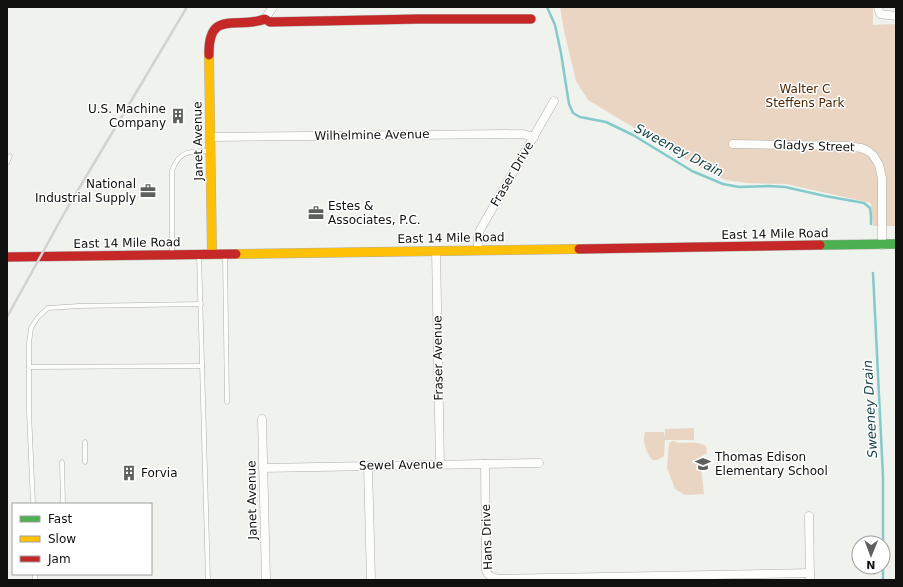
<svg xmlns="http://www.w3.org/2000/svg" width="903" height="587" font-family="'DejaVu Sans',sans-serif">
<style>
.green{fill:#ead5c3}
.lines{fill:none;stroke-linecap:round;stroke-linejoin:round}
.stream{stroke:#84cacb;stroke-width:2.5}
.lane-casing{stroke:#aeafad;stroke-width:5}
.street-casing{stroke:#aeafad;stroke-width:9}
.fast-casing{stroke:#aeafad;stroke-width:10}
.slow-casing{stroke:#aeafad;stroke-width:10}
.jam-casing{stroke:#aeafad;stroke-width:10}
.lane{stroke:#fdfdfc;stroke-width:4}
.street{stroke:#fdfdfc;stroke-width:8}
.fast{stroke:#4caf50;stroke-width:9}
.slow{stroke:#ffc107;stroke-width:9}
.jam{stroke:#c62828;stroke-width:9}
.rail{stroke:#d2d3d2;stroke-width:2.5}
.labels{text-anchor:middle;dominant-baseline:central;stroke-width:3;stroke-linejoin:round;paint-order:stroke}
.park-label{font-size:12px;fill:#4c2601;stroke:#fff}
.poi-label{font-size:12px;fill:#10110f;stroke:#fff;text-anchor:start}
.street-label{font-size:12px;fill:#10110f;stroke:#fff}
.water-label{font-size:13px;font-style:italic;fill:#184648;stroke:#fff}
</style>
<rect width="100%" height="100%" fill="#f0f2ee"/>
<g class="green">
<polygon points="560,7 873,7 873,25 896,24 896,226 873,226 871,203 786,184 747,183 725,180 694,164 588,100 576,81 564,31"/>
<path d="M694,428v12h-29l-1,16 -7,4h-5c-6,-9 -10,-17 -7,-28h19l1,7v-10z"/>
<path d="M673,441h2v1c13,3 18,-3 31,4l1,7 -7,4 4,37 -19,1 -10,-6 -8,-21 2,-25z"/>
</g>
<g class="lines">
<g class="stream">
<polyline points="547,7 555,25 561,53 569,104 573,113 580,117 606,122 633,135 692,171 723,184 739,187 768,186 785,187 825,196 864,203 870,208 871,216 871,224"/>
<polyline points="873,273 883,477 883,543"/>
<polyline points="883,567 883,580"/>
</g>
<defs>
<g id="lane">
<polyline points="7,163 10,156"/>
<path d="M172,254v-83c7,-21 19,-20 38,-20"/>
<polyline points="199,255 208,580"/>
<polyline points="225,255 227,402"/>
<polyline points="29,367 202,366"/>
<polyline points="85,442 85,462"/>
<polyline points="62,462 63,504"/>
<polyline points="33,504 29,412 29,343 31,328 38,317 48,308 79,306 201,304"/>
<polyline points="35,574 35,580"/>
</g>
<g id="street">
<polyline points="878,7 880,14 896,16"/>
<polyline points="265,19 273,7"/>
<polyline points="210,137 523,134 534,137"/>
<polyline points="733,144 847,146 861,148 868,151 873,155 879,165 882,178 882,245"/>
<polyline points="478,250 478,238 480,230 554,101"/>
<polyline points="436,251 440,465"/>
<polyline points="262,419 266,580"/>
<path d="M485,464l1,106c2,7 8,8 15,9l309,-6"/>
<polyline points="368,466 371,580"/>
<polyline points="263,468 539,463"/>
<polyline points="809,516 810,580"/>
</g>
<polyline id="fast" points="820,245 896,244"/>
<g id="slow">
<polyline points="209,55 212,254"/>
<polyline points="236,254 579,249"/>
</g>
<g id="jam">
<path d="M209,55c-1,-47 28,-25 56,-36l5,3 150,-3h111"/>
<polyline points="579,249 820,245"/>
<polyline points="7,257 236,254"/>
</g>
</defs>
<use href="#lane" class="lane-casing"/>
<use href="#street" class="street-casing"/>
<use href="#fast" class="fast-casing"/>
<use href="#slow" class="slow-casing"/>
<use href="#jam" class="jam-casing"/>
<use href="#lane" class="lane"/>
<use href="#street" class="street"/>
<use href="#fast" class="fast"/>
<use href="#slow" class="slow"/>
<use href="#jam" class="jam"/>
<polyline class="rail" points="7,317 65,212 187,7"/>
</g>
<defs>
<symbol id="building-bare" viewBox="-9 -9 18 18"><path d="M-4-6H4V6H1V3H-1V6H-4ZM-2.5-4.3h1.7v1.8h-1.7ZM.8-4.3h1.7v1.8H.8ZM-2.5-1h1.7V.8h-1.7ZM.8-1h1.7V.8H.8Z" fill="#5e605d" stroke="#fff" stroke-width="2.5" paint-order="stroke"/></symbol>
<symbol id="office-bare" viewBox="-9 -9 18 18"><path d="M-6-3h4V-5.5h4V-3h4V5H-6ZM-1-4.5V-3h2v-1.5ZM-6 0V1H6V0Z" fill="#5e605d" stroke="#fff" stroke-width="2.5" paint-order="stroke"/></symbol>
<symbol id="school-bare" viewBox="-9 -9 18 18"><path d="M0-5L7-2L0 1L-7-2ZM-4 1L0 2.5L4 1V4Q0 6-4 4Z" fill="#5e605d" stroke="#fff" stroke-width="2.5" paint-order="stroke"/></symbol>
</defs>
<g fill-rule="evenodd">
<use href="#building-bare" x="167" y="105" width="22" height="22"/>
<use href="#office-bare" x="137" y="180" width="22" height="22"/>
<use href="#office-bare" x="305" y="202" width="22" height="22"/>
<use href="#school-bare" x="692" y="453" width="22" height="22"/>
<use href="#building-bare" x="118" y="462" width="22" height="22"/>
</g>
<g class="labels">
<g class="park-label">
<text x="805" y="89">Walter C<tspan x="805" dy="14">Steffens Park</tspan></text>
</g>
<g class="poi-label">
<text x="166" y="109" text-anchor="end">U.S. Machine<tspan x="166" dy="14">Company</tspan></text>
<text x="136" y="184" text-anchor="end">National<tspan x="136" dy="14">Industrial Supply</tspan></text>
<text x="328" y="206">Estes &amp;<tspan x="328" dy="14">Associates, P.C.</tspan></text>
<text x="715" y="457">Thomas Edison<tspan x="715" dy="14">Elementary School</tspan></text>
<text x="141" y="473">Forvia</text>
</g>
<g class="street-label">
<text transform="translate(372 135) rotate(-1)">Wilhelmine Avenue</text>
<text transform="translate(198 141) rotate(-91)">Janet Avenue</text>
<text transform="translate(814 146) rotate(2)">Gladys Street</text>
<text transform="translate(512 174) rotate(-60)">Fraser Drive</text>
<text transform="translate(775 234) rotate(-1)">East 14 Mile Road</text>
<text transform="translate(451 238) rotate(-1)">East 14 Mile Road</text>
<text transform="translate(127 243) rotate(-1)">East 14 Mile Road</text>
<text transform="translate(438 358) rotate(-91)">Fraser Avenue</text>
<text transform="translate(401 465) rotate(-1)">Sewel Avenue</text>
<text transform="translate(252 500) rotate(-91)">Janet Avenue</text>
<text transform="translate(487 537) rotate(-92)">Hans Drive</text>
</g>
<g class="water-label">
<text transform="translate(679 150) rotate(28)">Sweeney Drain</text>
<text transform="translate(870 409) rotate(-93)">Sweeney Drain</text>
</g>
</g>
<rect width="903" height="587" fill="none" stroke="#10110f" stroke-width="16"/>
<rect x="12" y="503" width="140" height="72" fill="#ffffff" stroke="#9fa09f"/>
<rect x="20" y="516" width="20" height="6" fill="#4caf50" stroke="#9fa09f"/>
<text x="48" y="523" font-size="12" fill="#10110f">Fast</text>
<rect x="20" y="536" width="20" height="6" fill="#ffc107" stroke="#9fa09f"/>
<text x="48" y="543" font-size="12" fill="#10110f">Slow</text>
<rect x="20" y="556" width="20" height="6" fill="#c62828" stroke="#9fa09f"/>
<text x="48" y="563" font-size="12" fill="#10110f">Jam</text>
<g transform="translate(871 555) rotate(181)"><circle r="19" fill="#ffffff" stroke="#9fa09f"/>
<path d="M0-3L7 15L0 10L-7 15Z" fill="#5e605d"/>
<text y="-6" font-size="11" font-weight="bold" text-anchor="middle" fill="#10110f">N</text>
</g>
</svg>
